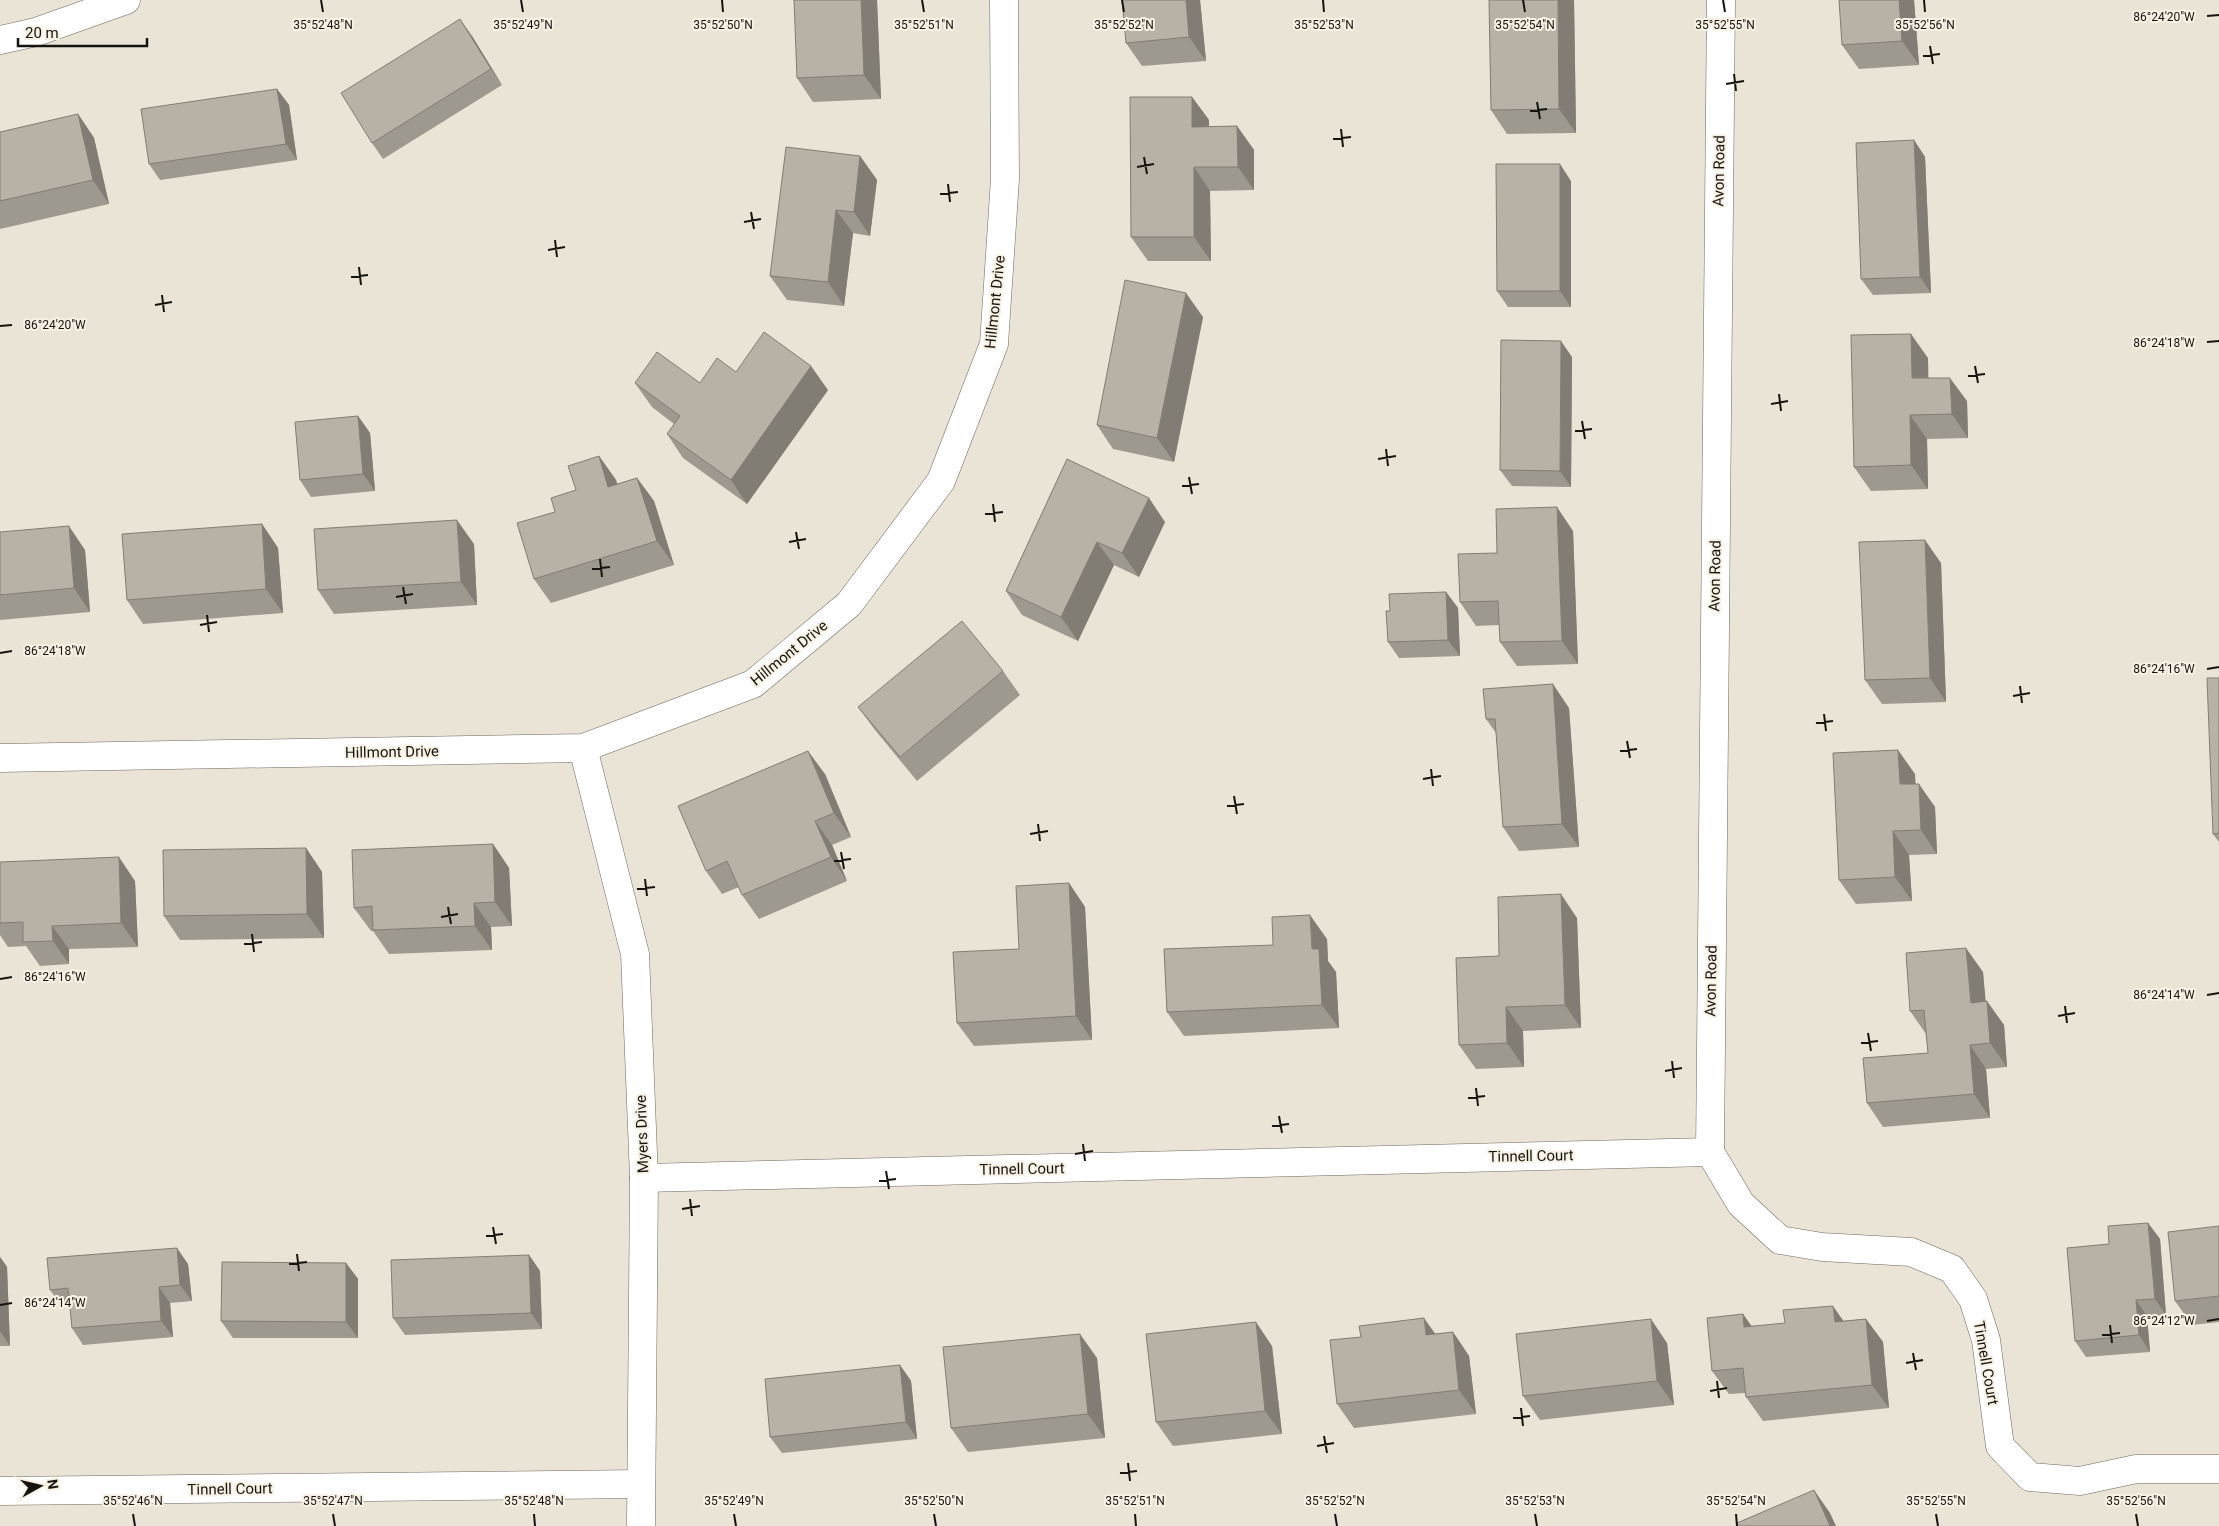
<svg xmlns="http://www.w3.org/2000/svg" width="2219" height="1526" font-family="Roboto,sans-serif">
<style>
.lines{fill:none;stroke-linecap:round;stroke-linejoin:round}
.minor-casing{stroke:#6e695d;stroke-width:29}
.minor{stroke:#fff;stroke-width:28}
.wall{fill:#9e998f}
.shaded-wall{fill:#817d74}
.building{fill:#b8b2a6;stroke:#817d74}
.ticks{fill:none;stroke:#16140f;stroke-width:2}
.labels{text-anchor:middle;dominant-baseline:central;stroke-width:4;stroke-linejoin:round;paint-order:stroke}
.street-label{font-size:15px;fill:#16140f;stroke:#f7f1e4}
.ticks-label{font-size:12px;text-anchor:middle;fill:#16140f;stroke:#f7f1e4;stroke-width:4;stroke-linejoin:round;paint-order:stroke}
</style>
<rect width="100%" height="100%" fill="#eae4d6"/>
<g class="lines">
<defs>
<g id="minor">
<polyline points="0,40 36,32 126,0"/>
<polyline points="583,748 635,954 644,1178 641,1526"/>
<polyline points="0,758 583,748 753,684 849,604 941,481 994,344 1005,179 1004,0"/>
<polyline points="1710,1152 1721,0"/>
<polyline points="644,1178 1710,1152 1741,1204 1780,1240 1822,1247 1911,1252 1952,1269 1973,1299 1986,1340 2000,1446 2030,1477 2080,1481 2136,1469 2219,1469"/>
<polyline points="0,1491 641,1484"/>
</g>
</defs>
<use href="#minor" class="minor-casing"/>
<use href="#minor" class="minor"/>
</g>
<g class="wall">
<polygon points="877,0 881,99 813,102 797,78"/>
<polygon points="1200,0 1206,61 1142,66 1126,43"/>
<polygon points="1489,0 1574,0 1576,133 1507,134 1491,110"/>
<polygon points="1914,0 1919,65 1859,69 1842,45"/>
<polygon points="472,36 502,85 383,159 372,143"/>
<polygon points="277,89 289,105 297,160 160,180 149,164"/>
<polygon points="1192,97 1209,120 1209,127 1237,126 1254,150 1254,190 1210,191 1211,261 1148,261 1131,237"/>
<polygon points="78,114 94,138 109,204 0,229 0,132"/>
<polygon points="1914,140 1925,157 1931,293 1873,295 1861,279"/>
<polygon points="860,156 877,180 870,236 853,233 844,306 787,300 770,276"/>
<polygon points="1571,181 1571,307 1508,307 1497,291"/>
<polygon points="1203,317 1174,462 1113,449 1097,425"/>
<polygon points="1572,357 1571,487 1512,486 1500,470"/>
<polygon points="1928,358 1928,378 1967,401 1968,438 1927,439 1928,489 1871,491 1854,467"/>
<polygon points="736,372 828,390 747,504 683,458 667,434 674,424 652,407 635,383 700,383"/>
<polygon points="358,416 370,433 375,491 311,497 300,480"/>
<polygon points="599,456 616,480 617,484 637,478 654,501 674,565 551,603 534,579 555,512 576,490"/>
<polygon points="1067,459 1165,522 1139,577 1114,565 1078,641 1022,615 1006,591"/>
<polygon points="262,524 278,548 283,613 143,624 127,600"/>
<polygon points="1573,531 1578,664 1517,666 1500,642 1499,625 1476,626 1460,602 1497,553"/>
<polygon points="0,532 85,550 90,612 0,620"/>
<polygon points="474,544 477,605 334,614 318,590"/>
<polygon points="1941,563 1946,702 1882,704 1865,680"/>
<polygon points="1446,592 1458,608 1460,656 1399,658 1388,642 1390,611"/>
<polygon points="1003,671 1020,695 917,781 875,730 858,707"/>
<polygon points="2219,678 2219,842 2213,834"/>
<polygon points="1569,708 1579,847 1519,851 1503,827 1496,733 1486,719"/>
<polygon points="825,774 851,837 832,845 847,881 759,919 742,895 739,887 722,894 706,871"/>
<polygon points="1915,774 1915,784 1935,807 1937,854 1909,855 1912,901 1856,904 1839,880"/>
<polygon points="493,844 509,868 512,926 491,927 492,950 389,954 373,931 371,931 354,908"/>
<polygon points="306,848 322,872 324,938 180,940 164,916"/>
<polygon points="0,862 135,881 138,947 69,949 69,964 40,966 26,946 8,947 0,935"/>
<polygon points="1069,883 1085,907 1092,1040 974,1046 957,1023 1019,949"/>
<polygon points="1577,918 1581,1028 1523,1031 1524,1067 1476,1069 1459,1045 1499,956"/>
<polygon points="1327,939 1328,961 1336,972 1339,1028 1184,1036 1167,1012 1273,945"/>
<polygon points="1983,972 1985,1001 2004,1025 2007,1067 1986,1069 1990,1118 1883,1127 1867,1103 1928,1053 1926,1034 1910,1011"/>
<polygon points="2148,1223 2160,1239 2166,1315 2147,1316 2150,1352 2086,1357 2075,1341"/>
<polygon points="2219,1226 2219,1322 2192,1325 2175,1301"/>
<polygon points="529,1255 540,1271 542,1329 405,1335 393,1318"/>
<polygon points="0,1257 7,1267 10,1346 0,1346"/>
<polygon points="346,1263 358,1279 358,1338 233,1338 221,1321"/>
<polygon points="188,1264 192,1301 170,1303 173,1337 83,1345 72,1328 70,1305 62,1306 50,1290"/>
<polygon points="1743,1314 1751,1326 1843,1321 1866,1319 1883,1342 1889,1408 1763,1421 1746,1397 1745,1393 1729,1394 1712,1371"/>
<polygon points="1453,1332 1469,1356 1476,1414 1354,1428 1337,1404 1435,1334"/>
<polygon points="1667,1343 1674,1405 1540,1420 1523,1396"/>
<polygon points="1272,1346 1282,1434 1173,1446 1156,1422"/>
<polygon points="1097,1358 1105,1438 968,1452 951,1428"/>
<polygon points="900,1365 911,1381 917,1439 782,1453 770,1437"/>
</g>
<g class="shaded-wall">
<polygon points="861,0 877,0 881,99 864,75"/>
<polygon points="1186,0 1200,0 1206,61 1189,37"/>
<polygon points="1558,0 1574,0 1576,133 1559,109"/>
<polygon points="1899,0 1914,0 1919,65 1902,41"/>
<polygon points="460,19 472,36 502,85 491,69"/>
<polygon points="277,89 289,105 297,160 286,144"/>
<polygon points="1192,97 1209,120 1209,150 1192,127"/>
<polygon points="78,114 94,138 109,204 93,180"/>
<polygon points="1237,126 1254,150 1254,190 1238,167"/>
<polygon points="1914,140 1925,157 1931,293 1920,277"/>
<polygon points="860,156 877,180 870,236 854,212"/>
<polygon points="1560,164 1571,181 1571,307 1560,291"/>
<polygon points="1194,167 1210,191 1211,261 1194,237"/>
<polygon points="836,210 853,233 844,306 828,282"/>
<polygon points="1186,293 1203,317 1174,462 1157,438"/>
<polygon points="1911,334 1928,358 1929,402 1912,378"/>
<polygon points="1561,341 1572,357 1571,487 1560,471"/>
<polygon points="811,366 828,390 747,504 731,480"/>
<polygon points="1950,378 1967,401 1968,438 1952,414"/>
<polygon points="1910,415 1927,439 1928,489 1911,465"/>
<polygon points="358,416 370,433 375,491 363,474"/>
<polygon points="599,456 616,480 625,511 608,487"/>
<polygon points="637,478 654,501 674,565 657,541"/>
<polygon points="1149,498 1165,522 1139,577 1122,553"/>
<polygon points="1557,507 1573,531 1578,664 1562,641"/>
<polygon points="457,520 474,544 477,605 461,582"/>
<polygon points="262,524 278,548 283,613 266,589"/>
<polygon points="69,526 85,550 90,612 74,588"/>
<polygon points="1925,540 1941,563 1946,702 1930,678"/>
<polygon points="1097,542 1114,565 1078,641 1061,617"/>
<polygon points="1446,592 1458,608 1460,656 1448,640"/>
<polygon points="1553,684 1569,708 1579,847 1562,824"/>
<polygon points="1898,750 1915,774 1917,808 1900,784"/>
<polygon points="808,751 825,774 851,837 834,813"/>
<polygon points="1919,784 1935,807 1937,854 1921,830"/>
<polygon points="815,821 832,845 847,881 831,857"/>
<polygon points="1893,831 1909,855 1912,901 1895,877"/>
<polygon points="493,844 509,868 512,926 495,902"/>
<polygon points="306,848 322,872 324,938 307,914"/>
<polygon points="119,857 135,881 138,947 121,923"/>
<polygon points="1069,883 1085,907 1092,1040 1076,1016"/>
<polygon points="1561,894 1577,918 1581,1028 1565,1005"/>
<polygon points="474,903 491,927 492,950 475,926"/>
<polygon points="1310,915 1327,939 1328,961 1336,972 1339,1028 1322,1005 1312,949"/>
<polygon points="52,926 69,949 69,964 53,941"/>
<polygon points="1966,948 1983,972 1988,1026 1971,1003"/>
<polygon points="1987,1001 2004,1025 2007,1067 1990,1043"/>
<polygon points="1506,1007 1523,1031 1524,1067 1507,1043"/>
<polygon points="1970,1045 1986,1069 1990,1118 1974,1094"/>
<polygon points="2148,1223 2160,1239 2166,1315 2155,1299"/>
<polygon points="177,1248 188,1264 192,1301 180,1285"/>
<polygon points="529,1255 540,1271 542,1329 531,1313"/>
<polygon points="0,1257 7,1267 10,1346 0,1331"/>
<polygon points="346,1263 358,1279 358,1338 346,1322"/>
<polygon points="159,1287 170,1303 173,1337 161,1321"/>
<polygon points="2136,1300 2147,1316 2150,1352 2139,1335"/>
<polygon points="1833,1306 1849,1329 1835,1322"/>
<polygon points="1743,1314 1760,1338 1744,1327"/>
<polygon points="1424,1318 1441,1342 1426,1335"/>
<polygon points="1651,1319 1667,1343 1674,1405 1657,1381"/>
<polygon points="1866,1319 1883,1342 1889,1408 1872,1385"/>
<polygon points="1256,1322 1272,1346 1282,1434 1265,1411"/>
<polygon points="1453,1332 1469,1356 1476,1414 1459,1390"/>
<polygon points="1080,1334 1097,1358 1105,1438 1088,1414"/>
<polygon points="900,1365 911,1381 917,1439 906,1422"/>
<polygon points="1814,1490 1830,1513 1836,1526 1830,1526"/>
</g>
<g class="building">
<polygon points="794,0 861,0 864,75 797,78"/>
<polygon points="1122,0 1186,0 1189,37 1126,43"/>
<polygon points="1489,0 1558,0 1559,109 1491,110"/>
<polygon points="1839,0 1899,0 1902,41 1842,45"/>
<polygon points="460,19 491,69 372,143 341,93"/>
<polygon points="277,89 286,144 149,164 141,109"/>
<polygon points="1130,97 1192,97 1192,127 1237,126 1238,167 1194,167 1194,237 1131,237"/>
<polygon points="78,114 93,180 0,201 0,132"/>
<polygon points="1914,140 1920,277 1861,279 1856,143"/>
<polygon points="786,147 860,156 854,212 836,210 828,282 770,276"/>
<polygon points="1496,164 1560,164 1560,291 1497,291"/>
<polygon points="1125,280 1186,293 1157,438 1097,425"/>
<polygon points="764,332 811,366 731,480 667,434 680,416 635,383 657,352 700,383 717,358 736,372"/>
<polygon points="1911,334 1912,378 1950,378 1952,414 1910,415 1911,465 1854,467 1851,335"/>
<polygon points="1501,340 1561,341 1560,471 1500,470"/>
<polygon points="358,416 363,474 300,480 295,422"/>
<polygon points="599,456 608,487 637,478 657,541 534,579 517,523 555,512 551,498 576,490 568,466"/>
<polygon points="1067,459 1149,498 1122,553 1097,542 1061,617 1006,591"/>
<polygon points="1557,507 1562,641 1500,642 1498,601 1460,602 1458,554 1497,553 1496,509"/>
<polygon points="457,520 461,582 318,590 314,529"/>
<polygon points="262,524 266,589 127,600 122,534"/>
<polygon points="69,526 74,588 0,595 0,532"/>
<polygon points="1925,540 1930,678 1865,680 1859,542"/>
<polygon points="1446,592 1448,640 1388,642 1386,611 1390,611 1389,594"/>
<polygon points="962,621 1003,671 900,757 858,707"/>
<polygon points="2207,678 2219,678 2219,833 2213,834"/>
<polygon points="1553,684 1562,824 1503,827 1495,719 1486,719 1483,689"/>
<polygon points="1898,750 1900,784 1919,784 1921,830 1893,831 1895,877 1839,880 1833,753"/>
<polygon points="808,751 834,813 815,821 831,857 742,895 727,861 706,871 678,806"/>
<polygon points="493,844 495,902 474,903 475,926 373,930 372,906 354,908 352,850"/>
<polygon points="306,848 307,914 164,916 163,850"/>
<polygon points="119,857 121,923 52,926 53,941 23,942 23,922 0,923 0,862"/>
<polygon points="1069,883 1076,1016 957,1023 953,952 1019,949 1016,886"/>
<polygon points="1561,894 1565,1005 1506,1007 1507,1043 1459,1045 1456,958 1499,956 1498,897"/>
<polygon points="1310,915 1312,949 1319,949 1322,1005 1167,1012 1164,949 1273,945 1272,917"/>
<polygon points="1966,948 1971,1003 1987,1001 1990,1043 1970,1045 1974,1094 1867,1103 1863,1058 1928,1053 1924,1010 1910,1011 1906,953"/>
<polygon points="2148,1223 2155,1299 2136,1300 2139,1335 2075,1341 2067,1248 2109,1244 2108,1226"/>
<polygon points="2219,1226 2219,1296 2175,1301 2168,1232"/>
<polygon points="177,1248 180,1285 159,1287 161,1321 72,1328 68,1288 50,1290 47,1258"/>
<polygon points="529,1255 531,1313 393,1318 391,1260"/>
<polygon points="222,1262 346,1263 346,1322 221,1321"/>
<polygon points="1833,1306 1835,1322 1866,1319 1872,1385 1746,1397 1743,1368 1712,1371 1707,1318 1743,1314 1744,1327 1785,1323 1783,1310"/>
<polygon points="1424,1318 1426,1335 1453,1332 1459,1390 1337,1404 1330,1340 1361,1337 1359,1326"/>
<polygon points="1651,1319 1657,1381 1523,1396 1516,1334"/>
<polygon points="1256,1322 1265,1411 1156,1422 1146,1334"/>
<polygon points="1080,1334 1088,1414 951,1428 943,1347"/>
<polygon points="900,1365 906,1422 770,1437 765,1379"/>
<polygon points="1814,1490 1830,1526 1738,1526 1737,1523"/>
</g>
<path class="ticks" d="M321,0l2,12M521,0l2,12M722,0l1,12M922,0l2,12M1122,0l2,12M1323,0l1,12M1523,0l2,12M1723,0l2,12M1924,0l1,12M2207,16l12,-1M1930,46l3,18M1923,56l17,-2M1734,74l2,17M1726,84l18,-3M1537,102l3,17M1530,111l17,-2M1341,129l2,18M1333,139l18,-2M1144,157l3,17M1137,167l17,-3M948,184l2,18M940,194l18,-2M751,212l3,17M744,222l17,-3M555,240l2,17M548,250l17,-3M359,267l2,18M351,277l17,-2M162,295l2,17M155,305l17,-3M0,326l12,-1M2207,342l12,-1M1975,366l3,17M1968,376l17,-2M1779,394l2,17M1771,404l17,-3M1582,421l3,18M1575,431l17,-2M1386,449l2,17M1378,459l18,-3M1189,477l3,17M1182,486l17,-2M993,504l2,18M985,514l18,-2M796,532l3,17M789,542l17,-3M600,559l2,18M592,569l18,-2M403,587l3,17M396,597l17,-3M207,615l2,17M200,625l17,-3M0,653l12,-2M2207,669l12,-2M2020,686l2,17M2013,696l17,-3M1824,714l2,17M1816,723l17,-2M1627,741l3,17M1620,751l17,-2M1431,769l2,17M1423,779l18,-3M1234,796l3,18M1227,806l17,-2M1038,824l2,17M1030,834l18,-3M841,852l3,17M834,861l17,-2M645,879l2,17M637,889l18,-2M448,907l3,17M441,917l17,-3M252,934l2,18M244,944l18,-2M0,979l12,-2M2207,995l12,-2M2065,1006l2,17M2058,1016l17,-3M1868,1033l3,18M1861,1043l17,-2M1672,1061l2,17M1665,1071l17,-3M1476,1088l2,18M1468,1098l17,-2M1279,1116l3,17M1272,1126l17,-2M1083,1144l2,17M1075,1154l18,-3M886,1171l3,18M879,1181l17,-2M690,1199l2,17M682,1209l18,-3M493,1227l3,17M486,1236l17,-2M297,1254l2,17M289,1264l18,-2M0,1305l12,-2M2207,1321l12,-2M2110,1325l2,18M2102,1335l18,-2M1913,1353l3,17M1906,1363l17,-3M1717,1381l2,17M1710,1391l17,-3M1521,1408l2,18M1513,1418l17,-2M1324,1436l3,17M1317,1446l17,-3M1128,1463l2,18M1120,1473l17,-2M133,1514l2,12M333,1514l2,12M534,1514l1,12M734,1514l2,12M934,1514l2,12M1135,1514l1,12M1335,1514l2,12M1535,1514l2,12M1736,1514l1,12M1936,1514l2,12M2136,1514l2,12"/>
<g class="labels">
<g class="street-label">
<text transform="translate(1719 171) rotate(-89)">Avon Road</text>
<text transform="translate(995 302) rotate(-84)">Hillmont Drive</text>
<text transform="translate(1715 576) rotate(-89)">Avon Road</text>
<text transform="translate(789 653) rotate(-39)">Hillmont Drive</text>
<text transform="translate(392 752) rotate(-1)">Hillmont Drive</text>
<text transform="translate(1711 981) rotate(-89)">Avon Road</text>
<text transform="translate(642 1134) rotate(-92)">Myers Drive</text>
<text transform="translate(1531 1156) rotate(-1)">Tinnell Court</text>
<text transform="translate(1022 1169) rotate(-1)">Tinnell Court</text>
<text transform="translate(1986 1363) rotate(80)">Tinnell Court</text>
<text transform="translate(230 1489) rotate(-1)">Tinnell Court</text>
</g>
</g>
<g class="ticks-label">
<text x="2164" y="21">86°24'20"W</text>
<text x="323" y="29">35°52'48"N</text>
<text x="523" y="29">35°52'49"N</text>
<text x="723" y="29">35°52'50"N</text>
<text x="924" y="29">35°52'51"N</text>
<text x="1124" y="29">35°52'52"N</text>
<text x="1324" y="29">35°52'53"N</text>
<text x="1525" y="29">35°52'54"N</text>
<text x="1725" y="29">35°52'55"N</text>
<text x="1925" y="29">35°52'56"N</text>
<text x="55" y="329">86°24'20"W</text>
<text x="2164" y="347">86°24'18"W</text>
<text x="55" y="655">86°24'18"W</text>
<text x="2164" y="673">86°24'16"W</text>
<text x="55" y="981">86°24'16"W</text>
<text x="2164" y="999">86°24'14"W</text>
<text x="55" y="1307">86°24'14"W</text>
<text x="2164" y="1325">86°24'12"W</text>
<text x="133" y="1505">35°52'46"N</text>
<text x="333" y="1505">35°52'47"N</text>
<text x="534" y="1505">35°52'48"N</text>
<text x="734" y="1505">35°52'49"N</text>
<text x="934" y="1505">35°52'50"N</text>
<text x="1135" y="1505">35°52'51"N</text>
<text x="1335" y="1505">35°52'52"N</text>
<text x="1535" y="1505">35°52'53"N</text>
<text x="1736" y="1505">35°52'54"N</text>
<text x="1936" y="1505">35°52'55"N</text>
<text x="2136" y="1505">35°52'56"N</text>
</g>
<g transform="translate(40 1486) rotate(82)" stroke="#f7f1e4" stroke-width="4" paint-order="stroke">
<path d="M0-4L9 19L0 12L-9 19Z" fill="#16140f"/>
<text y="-8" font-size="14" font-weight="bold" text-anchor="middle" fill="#16140f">N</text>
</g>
<path d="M18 38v8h129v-8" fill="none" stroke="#16140f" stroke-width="2.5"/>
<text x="25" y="38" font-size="15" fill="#16140f" stroke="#f7f1e4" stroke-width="4" paint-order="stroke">20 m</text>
</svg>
